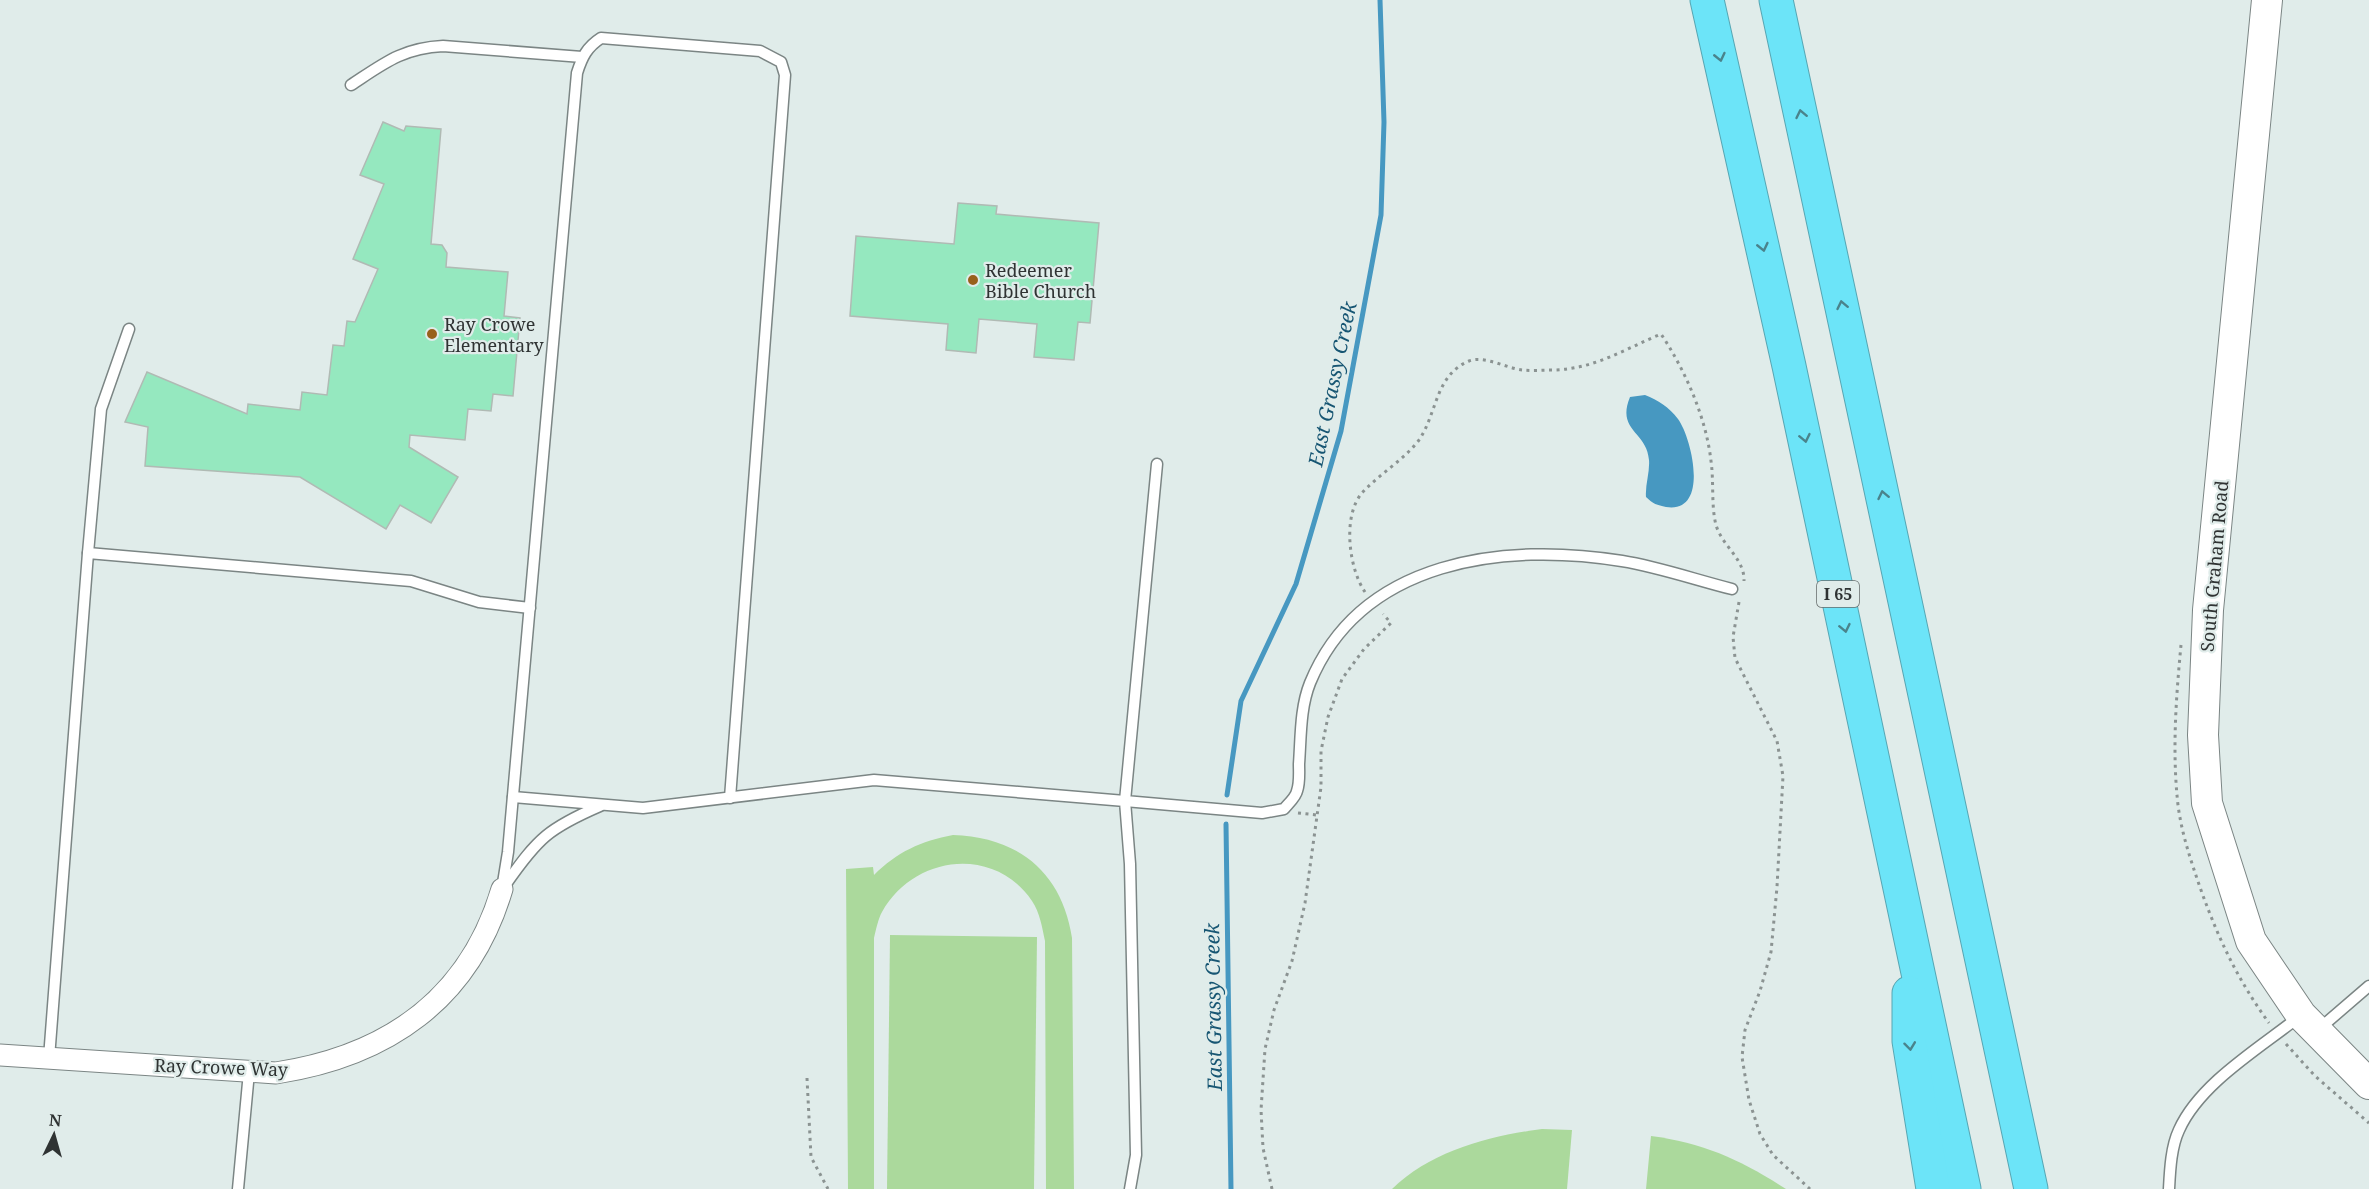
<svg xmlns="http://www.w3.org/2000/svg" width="2369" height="1189" font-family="'Noto Serif',serif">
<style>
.green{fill:#abd99c}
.water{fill:#4798c1}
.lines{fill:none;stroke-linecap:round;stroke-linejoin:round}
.stream{stroke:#4798c1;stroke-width:5}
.building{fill:#95e8bf;stroke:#b0bab4;stroke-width:1.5}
.lane-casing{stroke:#7b8584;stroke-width:13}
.street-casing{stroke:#7b8584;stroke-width:23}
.secondary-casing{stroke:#7b8584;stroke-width:32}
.highway-casing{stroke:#57a6b3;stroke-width:35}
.path{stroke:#8b9392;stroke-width:3;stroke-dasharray:3 4.5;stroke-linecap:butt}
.lane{stroke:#fff;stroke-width:10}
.street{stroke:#fff;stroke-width:21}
.secondary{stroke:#fff;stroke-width:30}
.highway{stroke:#6ce4f8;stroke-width:33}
.oneway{stroke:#4a838c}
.poi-dot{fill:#98611b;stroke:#e0ecea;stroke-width:2}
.labels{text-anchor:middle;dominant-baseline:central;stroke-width:4.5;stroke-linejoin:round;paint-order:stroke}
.shield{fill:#e0ecea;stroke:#646a6a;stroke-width:1.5}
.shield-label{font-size:16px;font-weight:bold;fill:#2f3333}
.poi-label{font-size:18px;fill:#2f3333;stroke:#e0ecea;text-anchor:start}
.street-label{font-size:18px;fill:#2f3333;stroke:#e0ecea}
.water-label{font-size:20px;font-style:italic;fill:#175673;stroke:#e0ecea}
</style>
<rect width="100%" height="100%" fill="#e0ecea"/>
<g class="green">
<path d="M953,835c65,2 109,37 119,103l2,251h-28l-1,-248c-3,-14 -5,-28 -13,-40 -38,-56 -118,-46 -150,11 -4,7 -6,18 -8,26v251h-26l-2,-320 27,-2 1,8c23,-23 47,-34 79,-40z"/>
<polygon points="890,935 1037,937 1034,1189 887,1189"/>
<path d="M1542,1129l30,1 -5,59h-175c39,-38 97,-53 150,-60z"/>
<path d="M1651,1136c53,7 90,24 135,53h-140z"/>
</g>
<path class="water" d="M1645,395c13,5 24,12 33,24 14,19 32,95 -12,88 -9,-2 -13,-3 -20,-10 -1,-12 4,-25 3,-37 -2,-29 -33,-29 -19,-63z"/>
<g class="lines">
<g class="stream">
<polyline points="1227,795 1241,701 1296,584 1341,431 1381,215 1384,122 1380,0"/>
<polyline points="1226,824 1231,1189"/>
</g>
</g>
<g class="building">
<polygon points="383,122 404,131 406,126 441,129 431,244 442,245 447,253 446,267 508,272 504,316 520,318 513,396 493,394 491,411 468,409 465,440 410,435 409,447 458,477 431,523 400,505 386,529 300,477 145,466 148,427 125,422 147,372 247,414 248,404 300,410 302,392 327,395 333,345 344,346 347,321 355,322 378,269 353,259 384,184 360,175"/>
<polygon points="958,203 997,206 996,214 1099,223 1090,323 1078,322 1074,360 1034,357 1037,324 979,319 976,353 946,350 948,324 850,316 856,236 954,244"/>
</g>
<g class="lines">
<defs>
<g id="lane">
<path d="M351,85c32,-21 51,-37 92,-39l139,11"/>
<path d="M1157,464l-32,337 137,12 22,-4c4,-5 12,-12 13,-18 3,-8 2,-19 2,-27 2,-27 1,-56 11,-81 51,-124 195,-141 312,-122 37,6 74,19 110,28"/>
<polyline points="88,553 101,409 129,329"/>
<polyline points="513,797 643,808 874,780 1125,801 1130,864 1136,1155 1130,1189"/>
<path d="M506,884c32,-46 43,-56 94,-78"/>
<path d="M502,889l6,-37 69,-779c5,-16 10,-26 24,-35l159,13 21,11 4,13 -55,723"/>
<polyline points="2319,1029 2369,986"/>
<polyline points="49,1058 88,553 411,581 479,602 530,608"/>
<polyline points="238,1189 249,1072"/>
<path d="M2169,1189c1,-19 2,-42 10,-59 21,-47 81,-82 121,-114"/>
</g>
<path id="street" d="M0,1055l276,18c111,-17 193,-73 226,-184"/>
<polyline id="secondary" points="2267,0 2208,610 2203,735 2207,803 2251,941 2301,1015 2369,1084"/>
<g id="highway">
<polyline points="1707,0 1789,366 1964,1189"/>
<polyline points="1776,0 2031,1189"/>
<polyline points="1909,993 1909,1041 1933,1189"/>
</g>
</defs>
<use href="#lane" class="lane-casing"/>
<use href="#street" class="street-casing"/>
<use href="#secondary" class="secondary-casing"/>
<use href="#highway" class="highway-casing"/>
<g class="path">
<path d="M1365,592c-16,-23 -23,-76 -3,-99 17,-19 42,-33 57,-53 18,-26 16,-65 50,-79 15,-6 37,7 53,9 10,1 21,0 32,0 40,-1 71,-21 107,-36 24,36 45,83 50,127 3,21 0,45 5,64 6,21 29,34 28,56"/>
<polyline points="1739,602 1733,637 1735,658 1777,741 1783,776 1777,887 1771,952 1760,991 1745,1030 1742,1057 1749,1100 1760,1134 1773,1155 1810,1189"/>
<path d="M2181,645c-5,53 -9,107 -3,160 4,31 14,59 24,88 18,49 36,87 67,130"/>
<polyline points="1298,813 1317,815"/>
<polyline points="2286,1044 2315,1076 2369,1123"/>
<polyline points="807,1078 811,1157 828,1189"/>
<polyline points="1272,1189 1263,1148 1261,1110 1265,1049 1274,1010 1292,961 1305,903 1321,787 1321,751 1328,717 1342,679 1364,649 1391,623 1383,614"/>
</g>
<use href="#lane" class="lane"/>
<use href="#street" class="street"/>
<use href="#secondary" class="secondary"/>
<use href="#highway" class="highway"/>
</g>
<defs><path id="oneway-chevron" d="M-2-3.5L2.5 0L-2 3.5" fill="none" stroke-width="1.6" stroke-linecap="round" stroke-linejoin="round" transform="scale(1.5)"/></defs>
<g class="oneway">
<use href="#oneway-chevron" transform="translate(1720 57) rotate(77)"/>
<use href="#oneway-chevron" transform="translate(1801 114) rotate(-102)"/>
<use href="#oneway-chevron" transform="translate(1763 247) rotate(77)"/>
<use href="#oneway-chevron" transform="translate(1842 305) rotate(-102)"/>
<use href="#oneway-chevron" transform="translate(1805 438) rotate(78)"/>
<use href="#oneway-chevron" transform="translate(1883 495) rotate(-102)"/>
<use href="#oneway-chevron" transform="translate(1845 628) rotate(78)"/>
<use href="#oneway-chevron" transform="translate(1910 1046) rotate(83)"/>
</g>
<g class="poi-dot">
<circle cx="973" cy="280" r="6"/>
<circle cx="432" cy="334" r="6"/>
</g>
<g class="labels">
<rect class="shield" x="1817" y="581" width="42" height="26" rx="4.5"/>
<g class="shield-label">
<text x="1838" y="594">I 65</text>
</g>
<g class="poi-label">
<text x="985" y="270">Redeemer<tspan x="985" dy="21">Bible Church</tspan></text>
<text x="444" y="324">Ray Crowe<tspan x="444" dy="21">Elementary</tspan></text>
</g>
<g class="street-label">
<text transform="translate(2214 566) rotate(-85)">South Graham Road</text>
<text transform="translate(221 1067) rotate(2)">Ray Crowe Way</text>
</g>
<g class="water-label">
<text transform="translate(1332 384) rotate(-78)">East Grassy Creek</text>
<text transform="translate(1213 1007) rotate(-91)">East Grassy Creek</text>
</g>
</g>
<g transform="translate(54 1135) rotate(5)" stroke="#e0ecea" stroke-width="4.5" paint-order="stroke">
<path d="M0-4.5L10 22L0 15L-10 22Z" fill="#2f3333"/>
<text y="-9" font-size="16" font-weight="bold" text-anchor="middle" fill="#2f3333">N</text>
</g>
</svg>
